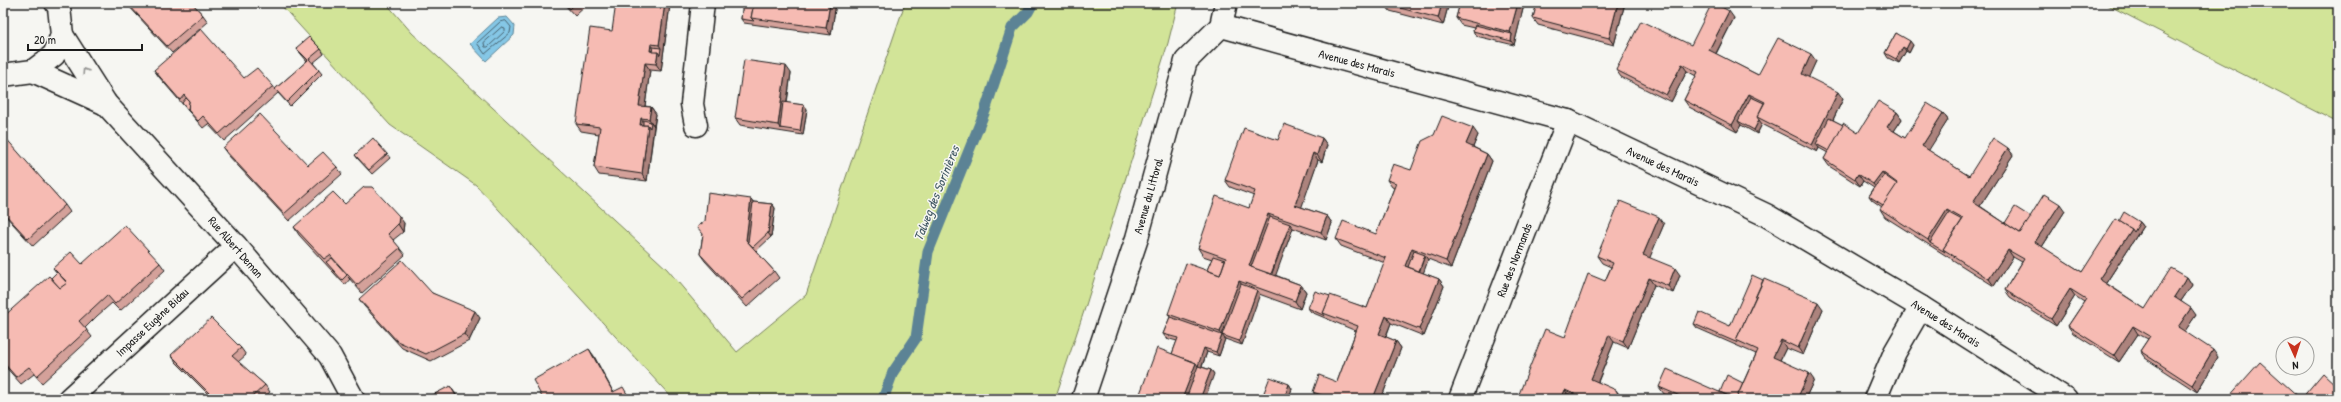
<svg xmlns="http://www.w3.org/2000/svg" width="2341" height="402" font-family="'Patrick Hand',sans-serif">
<style>
.green{fill:#d2e498;stroke:#77805a}
.water{fill:#85c7e6;stroke:#5b8395}
.lines{fill:none;stroke-linecap:round;stroke-linejoin:round}
.shore{stroke:#46606d;stroke-width:1}
.stream{stroke:#5b8395;stroke-width:11}
.minor-casing{stroke:#1c1c1c;stroke-width:25}
.minor{stroke:#f6f6f2;stroke-width:22}
.wall{fill:#d4a19a;stroke:#1c1c1c}
.shaded-wall{fill:#ac837d;stroke:#1c1c1c}
.building{fill:#f6bbb3;stroke:#1c1c1c}
.oneway{stroke:#949492}
.labels{text-anchor:middle;dominant-baseline:central;stroke-width:3;stroke-linejoin:round;paint-order:stroke}
.street-label{font-size:12px;fill:#1c1c1c;stroke:#f6f6f2}
.water-label{font-size:13px;font-style:italic;fill:#415863;stroke:#f6f6f2}
</style>
<rect width="100%" height="100%" fill="#f6f6f2"/>
<filter id="ink" filterUnits="userSpaceOnUse"><feTurbulence type="fractalNoise" baseFrequency=".025" numOctaves="2"/><feDisplacementMap in="SourceGraphic" scale="8" xChannelSelector="R" yChannelSelector="G"/><feConvolveMatrix kernelMatrix="1 2 1 2 8 2 1 2 1" color-interpolation-filters="sRGB"/></filter>
<g filter="url(#ink)">
<g class="green">
<polygon points="279,3 386,3 412,33 667,269 737,352 806,295 905,3 1178,3 1168,43 1086,305 1055,399 673,399 476,185 390,125"/>
<polygon points="2104,3 2338,3 2338,123"/>
</g>
<polygon class="water" points="507,17 515,26 514,35 486,61 470,44 498,18"/>
<g class="lines">
<g class="shore">
<polygon points="506,21 511,27 510,33 485,54 477,43 500,22"/>
<polygon points="502,27 505,28 505,31 488,47 485,47 484,43"/>
</g>
<polyline class="stream" points="883,399 893,372 916,338 928,252 985,111 1012,28 1028,12 1033,3"/>
<defs>
<g id="minor">
<polyline points="1221,26 1568,121 1766,215 1921,307 2066,399"/>
<polyline points="62,35 106,104 236,246 330,356 353,399"/>
<polyline points="33,71 106,104"/>
<polyline points="3,75 33,71 54,55 62,35 59,7 56,3"/>
<polyline points="696,125 692,104 703,3"/>
<polyline points="69,399 236,246"/>
<polyline points="1083,399 1137,238 1186,61 1221,26 1226,3"/>
<polyline points="1460,399 1568,121"/>
<polyline points="1875,399 1895,352 1921,307"/>
</g>
</defs>
<use href="#minor" class="minor-casing"/>
<use href="#minor" class="minor"/>
</g>
<g class="wall">
<polygon points="126,3 192,3 203,15 208,22 172,53"/>
<polygon points="563,3 589,3 575,16"/>
<polygon points="743,3 836,3 831,35 744,23 741,19"/>
<polygon points="1384,3 1449,3 1443,25 1390,11"/>
<polygon points="1460,3 1625,3 1614,45 1538,25 1533,18 1536,7 1524,5 1514,45 1476,36 1473,31 1474,28 1461,25 1456,18"/>
<polygon points="670,5 661,71 650,70 645,106 651,107 656,114 647,181 599,175 594,167 599,134 581,131 576,124"/>
<polygon points="1734,18 1716,54 1758,75 1816,61 1808,77 1843,99 1833,120 1858,133 1897,112 1902,119 1894,131 1905,138 1943,113 1948,120 1928,150 1969,176 2008,148 2013,155 1980,206 2005,223 2031,217 2065,211 2042,247 2082,272 2119,221 2140,222 2143,226 2106,283 2145,309 2187,277 2192,285 2181,301 2196,315 2184,332 2218,357 2197,392 2145,358 2140,351 2148,339 2138,334 2119,362 2073,333 2068,326 2084,302 2075,296 2056,326 2010,297 2005,290 2022,262 2013,257 1994,286 1885,217 1880,209 1882,207 1872,200 1869,196 1874,188 1863,181 1860,186 1829,166 1824,159 1828,153 1819,148 1817,152 1762,124 1757,134 1741,125 1737,132 1689,107 1684,100 1696,76 1687,71 1671,102 1621,77 1616,70 1691,45"/>
<polygon points="1896,33 1913,45 1909,53 1906,51 1899,63 1888,58 1885,53"/>
<polygon points="296,48 321,49 324,54 313,63 322,74 290,106 278,93 224,141 208,124 203,128 159,77 154,70 244,78 273,86 275,89 307,61"/>
<polygon points="791,73 787,103 804,105 807,109 803,135 740,125 735,118"/>
<polygon points="1478,135 1473,147 1487,154 1492,161 1451,268 1428,259 1423,273 1439,279 1444,286 1424,336 1391,323 1386,337 1396,341 1401,348 1381,399 1382,399 1318,399 1313,392 1337,382 1356,331 1311,312 1308,308 1330,296 1367,308 1385,263 1341,246 1336,239 1376,234 1394,188 1392,187 1387,180 1411,170"/>
<polygon points="3,136 65,205 70,212 33,246 3,213"/>
<polygon points="1322,138 1327,145 1322,162 1318,160 1301,207 1327,216 1332,223 1326,240 1293,228 1275,275 1301,285 1306,292 1300,309 1259,294 1242,345 1225,339 1219,356 1207,352 1202,367 1211,370 1214,374 1172,354 1177,341 1166,338 1163,334 1170,317 1168,314 1207,270 1212,259 1203,256 1198,248 1249,208 1254,196 1230,187 1225,180 1278,140"/>
<polygon points="223,148 308,165 337,167 342,174 289,221 228,155"/>
<polygon points="387,154 390,158 372,174 358,159 355,155"/>
<polygon points="751,199 753,202 772,204 775,208 771,237 756,251 774,271 779,278 747,307 705,261 700,254 703,234"/>
<polygon points="345,204 404,223 403,232 393,240 405,255 362,293 348,277 350,279 345,285 299,235 294,227"/>
<polygon points="1664,224 1649,258 1680,275 1673,293 1654,285 1628,348 1614,342 1598,382 1621,397 1622,399 1517,399 1565,337 1605,281 1611,267 1602,263 1597,256"/>
<polygon points="160,263 165,270 120,311 112,303 97,316 85,328 92,337 42,383 34,374 21,384 3,364 3,317 51,278 57,273 53,268 82,264"/>
<polygon points="432,293 480,318 469,341 431,361 402,348 364,306 359,299"/>
<polygon points="1823,309 1803,355 1786,348 1780,360 1814,380 1805,399 1676,399 1664,394 1659,387 1720,392 1743,383 1756,354 1697,328 1694,324 1730,326"/>
<polygon points="241,348 246,355 238,362 265,385 270,392 262,399 213,399 176,362 171,355"/>
<polygon points="1289,384 1292,389 1288,399 1267,399 1263,395"/>
</g>
<g class="shaded-wall">
<polygon points="665,3 669,3 670,5 661,71 656,64 658,52 661,48 659,45"/>
<polygon points="830,3 836,3 831,35 826,28"/>
<polygon points="1442,3 1449,3 1443,25 1438,18"/>
<polygon points="1518,3 1523,3 1524,5 1514,45 1511,41 1512,34 1510,32"/>
<polygon points="1618,3 1625,3 1614,45 1609,38"/>
<polygon points="1729,11 1734,18 1714,57 1709,50"/>
<polygon points="1910,41 1913,45 1909,53 1906,49"/>
<polygon points="651,44 656,51 650,51"/>
<polygon points="1903,47 1906,51 1899,63 1896,59"/>
<polygon points="1811,54 1816,61 1807,81 1802,74"/>
<polygon points="645,63 650,70 644,113 639,106"/>
<polygon points="1682,64 1687,71 1671,102 1666,95"/>
<polygon points="786,66 791,73 783,128 780,128 778,125"/>
<polygon points="1838,92 1843,99 1820,146 1816,144 1819,148 1817,152 1812,145"/>
<polygon points="1749,94 1754,101 1738,121 1741,125 1737,132 1732,125"/>
<polygon points="804,105 807,109 803,135 800,131"/>
<polygon points="651,107 656,114 654,126 649,119"/>
<polygon points="1897,112 1902,119 1892,134 1887,127"/>
<polygon points="1943,113 1948,120 1927,153 1922,146"/>
<polygon points="641,118 646,125 640,125"/>
<polygon points="1759,120 1762,124 1757,134 1754,130"/>
<polygon points="651,122 654,126 647,181 642,174 648,125"/>
<polygon points="1473,128 1478,135 1471,152 1466,144"/>
<polygon points="1322,138 1327,145 1322,162 1317,155"/>
<polygon points="2008,148 2013,155 1978,209 1973,202"/>
<polygon points="1313,153 1318,160 1300,212 1295,205"/>
<polygon points="1487,154 1492,161 1451,268 1446,261"/>
<polygon points="1882,172 1887,179 1878,191 1873,184"/>
<polygon points="1858,174 1863,181 1860,186 1855,179"/>
<polygon points="751,199 756,206 751,246 746,240"/>
<polygon points="772,204 775,208 771,237 768,233"/>
<polygon points="2060,204 2065,211 2040,250 2035,242"/>
<polygon points="1947,210 1952,217 1930,243 1928,240"/>
<polygon points="1268,214 1273,221 1255,270 1249,266"/>
<polygon points="399,216 404,223 403,232 398,224"/>
<polygon points="1327,216 1332,223 1326,240 1321,232"/>
<polygon points="1659,217 1664,224 1648,262 1643,255"/>
<polygon points="2140,222 2143,226 2104,286 2099,279 2132,229"/>
<polygon points="1290,224 1293,228 1274,280 1271,276"/>
<polygon points="1412,248 1417,255 1411,270 1405,266"/>
<polygon points="2008,250 2013,257 1994,286 1989,279"/>
<polygon points="1425,255 1428,260 1422,277 1419,273"/>
<polygon points="1675,268 1680,275 1673,293 1668,286"/>
<polygon points="2187,277 2192,285 2179,304 2174,297"/>
<polygon points="1649,278 1654,285 1628,348 1623,341"/>
<polygon points="1439,279 1444,286 1424,336 1419,329"/>
<polygon points="1239,281 1244,288 1222,335 1220,332"/>
<polygon points="1301,285 1306,292 1300,309 1295,301"/>
<polygon points="2070,289 2075,296 2056,326 2051,319"/>
<polygon points="1257,290 1260,294 1242,345 1239,341"/>
<polygon points="1818,302 1823,309 1803,355 1798,348"/>
<polygon points="2191,308 2196,315 2183,334 2178,327"/>
<polygon points="475,311 480,318 469,341 464,334"/>
<polygon points="1386,316 1391,323 1384,341 1379,334"/>
<polygon points="2133,326 2138,334 2119,362 2114,355"/>
<polygon points="1222,335 1225,339 1219,356 1216,352"/>
<polygon points="1609,335 1614,342 1596,386 1591,379"/>
<polygon points="1781,340 1786,348 1778,364 1773,357"/>
<polygon points="1396,341 1401,348 1381,399 1374,396"/>
<polygon points="1204,348 1207,352 1190,399 1182,399 1196,363"/>
<polygon points="589,349 594,356 617,399 613,392"/>
<polygon points="2213,350 2218,357 2197,392 2192,385"/>
<polygon points="1211,370 1214,374 1205,399 1200,399"/>
<polygon points="1809,373 1814,380 1805,399 1797,399"/>
<polygon points="1289,384 1292,389 1288,399 1284,399"/>
<polygon points="450,386 455,393 459,399 458,399"/>
<polygon points="1565,390 1570,398 1569,399 1561,399"/>
<polygon points="1616,390 1621,397 1622,399 1617,399"/>
</g>
<g class="building">
<polygon points="127,3 192,3 203,15 167,46"/>
<polygon points="565,3 576,3 570,9"/>
<polygon points="616,3 665,3 659,45 651,44 650,51 658,52 656,64 645,63 639,106 651,107 649,119 641,118 640,125 648,125 642,174 594,167 600,127 576,124 590,28 612,31"/>
<polygon points="743,3 754,3 751,18 754,21 741,19"/>
<polygon points="754,3 830,3 826,28 751,18"/>
<polygon points="1385,3 1442,3 1438,18 1385,4"/>
<polygon points="1460,3 1518,3 1510,32 1456,18"/>
<polygon points="1537,3 1618,3 1609,38 1533,18"/>
<polygon points="1712,3 1714,3 1729,11 1709,50 1758,75 1778,38 1811,54 1802,74 1838,92 1812,145 1757,117 1765,102 1749,94 1732,125 1684,100 1698,72 1682,64 1666,95 1616,70 1641,21 1691,45"/>
<polygon points="1475,25 1512,34 1511,41 1473,31"/>
<polygon points="201,29 244,78 257,68 273,86 219,134 203,116 198,121 188,110 189,101 184,95 180,100 154,70"/>
<polygon points="1896,33 1910,41 1906,49 1903,47 1896,59 1885,53"/>
<polygon points="309,37 321,49 309,59 319,70 287,102 275,89 308,60 296,48"/>
<polygon points="653,47 661,48 660,55 658,52 652,52"/>
<polygon points="744,60 786,66 778,125 735,118"/>
<polygon points="1751,97 1764,103 1757,117 1759,120 1754,130 1738,121"/>
<polygon points="186,98 189,101 188,110 190,113 182,103"/>
<polygon points="1878,101 1897,112 1887,127 1905,138 1927,103 1943,113 1922,146 1969,176 1993,138 2008,148 1973,202 2020,233 2044,194 2060,204 2035,242 2082,272 2116,219 2132,229 2099,279 2145,309 2171,268 2187,277 2174,297 2191,308 2178,327 2213,350 2192,385 2140,351 2150,336 2133,326 2114,355 2068,326 2086,299 2070,289 2051,319 2005,290 2024,259 2008,250 1989,279 1943,249 1963,219 1947,210 1928,240 1880,209 1897,183 1882,172 1873,184 1858,174 1855,179 1824,159 1843,123 1858,133"/>
<polygon points="783,102 804,105 800,131 780,128"/>
<polygon points="260,114 308,165 323,152 337,167 284,214 223,148"/>
<polygon points="1442,116 1473,128 1466,144 1487,154 1446,261 1412,248 1405,266 1439,279 1419,329 1386,316 1379,334 1396,341 1374,396 1382,399 1323,399 1324,396 1313,392 1319,375 1337,382 1358,326 1323,313 1330,295 1367,308 1386,258 1336,239 1343,221 1376,234 1396,183 1387,180 1393,164 1411,170 1422,141 1434,135"/>
<polygon points="1829,118 1843,125 1829,151 1816,144"/>
<polygon points="643,120 651,122 650,128 648,125 643,125"/>
<polygon points="1284,124 1322,138 1317,155 1313,153 1295,205 1327,216 1321,232 1268,214 1249,266 1301,285 1295,301 1239,281 1220,332 1168,314 1186,263 1220,275 1226,258 1198,248 1216,196 1249,208 1255,191 1225,180 1244,128 1278,140"/>
<polygon points="3,135 65,205 28,239 3,212"/>
<polygon points="373,138 387,154 369,170 355,155"/>
<polygon points="1884,175 1897,184 1883,205 1869,196"/>
<polygon points="364,187 372,187 399,216 398,224 388,234 400,248 357,285 330,255 324,259 294,227 333,192 345,204"/>
<polygon points="708,193 751,199 746,240 774,271 742,299 700,254 703,234 697,227 705,221"/>
<polygon points="1620,201 1659,217 1643,255 1675,268 1668,286 1649,278 1623,341 1609,335 1591,379 1616,390 1619,396 1617,399 1586,399 1565,390 1561,399 1517,399 1545,329 1565,337 1588,274 1605,281 1613,263 1597,256"/>
<polygon points="753,202 772,204 768,233 753,247 748,242"/>
<polygon points="2015,207 2031,217 2020,233 2005,223"/>
<polygon points="2124,212 2140,222 2134,232 2132,229 2119,221"/>
<polygon points="1949,213 1962,220 1943,249 1945,252 1930,243"/>
<polygon points="1270,217 1290,224 1271,274 1251,267"/>
<polygon points="125,225 160,263 115,304 107,295 92,309 79,321 87,330 37,376 29,367 16,377 3,362 3,317 49,276 60,288 67,282 53,268 71,252 82,264"/>
<polygon points="1414,251 1425,255 1419,271 1408,267"/>
<polygon points="1213,256 1225,260 1220,275 1207,270"/>
<polygon points="332,258 347,275 342,280 326,262"/>
<polygon points="402,260 432,293 475,311 464,334 426,354 397,341 359,299"/>
<polygon points="57,272 67,283 60,288 51,278"/>
<polygon points="1752,275 1763,280 1736,340 1738,343 1694,324 1699,312 1730,326"/>
<polygon points="1764,279 1818,302 1798,348 1781,340 1773,357 1809,373 1797,399 1736,399 1758,350 1736,340"/>
<polygon points="1241,284 1257,290 1239,341 1222,335"/>
<polygon points="1315,291 1330,296 1323,313 1325,316 1308,308"/>
<polygon points="1170,317 1222,335 1216,352 1204,348 1198,366 1196,363 1172,354 1178,338 1163,334"/>
<polygon points="211,318 241,348 232,356 265,385 250,399 215,399 171,355"/>
<polygon points="1157,348 1196,363 1182,399 1138,399"/>
<polygon points="589,349 613,392 623,387 630,399 543,399 533,380"/>
<polygon points="2260,362 2301,399 2323,373 2337,386 2338,385 2338,399 2227,399"/>
<polygon points="1198,366 1211,370 1200,399 1186,399"/>
<polygon points="1667,369 1735,399 1687,399 1659,387"/>
<polygon points="1727,375 1743,383 1736,399 1720,392"/>
<polygon points="1270,377 1289,384 1284,399 1275,399 1263,395"/>
<polygon points="450,386 458,399 425,399"/>
<polygon points="1567,393 1581,399 1565,399"/>
</g>
<defs><path id="oneway-chevron" d="M-2-3.5L2.5 0L-2 3.5" fill="none" stroke-width="1.6" stroke-linecap="round" stroke-linejoin="round"/></defs>
<use class="oneway" href="#oneway-chevron" transform="translate(85 71) rotate(-123)"/>
</g>
<g class="labels">
<g class="street-label">
<text transform="translate(1357 63) rotate(15)">Avenue des Marais</text>
<text transform="translate(1663 166) rotate(25)">Avenue des Marais</text>
<text transform="translate(1148 196) rotate(-74)">Avenue du Littoral</text>
<text transform="translate(236 247) rotate(49)">Rue Albert Deman</text>
<text transform="translate(1514 260) rotate(-69)">Rue des Normands</text>
<text transform="translate(152 322) rotate(-43)">Impasse Eugène Bidau</text>
<text transform="translate(1946 323) rotate(32)">Avenue des Marais</text>
</g>
<g class="water-label">
<text transform="translate(936 193) rotate(-68)">Talweg des Sorinières</text>
</g>
</g>
<rect width="2341" height="402" fill="none" stroke="#f6f6f2" stroke-width="16"/>
<rect x="8" y="8" width="2325" height="386" fill="none" stroke="#1c1c1c" stroke-width="1.5" filter="url(#ink)"/>
<g transform="translate(2295 356) rotate(177)"><circle r="19" fill="#f6f6f2" stroke="#9f9f9c"/>
<path d="M0-3L7 15L0 10L-7 15Z" fill="#c8321e"/>
<text y="-6" font-size="11" font-weight="bold" text-anchor="middle" fill="#1c1c1c">N</text>
</g>
<path d="M28 44v6h114v-6" fill="none" stroke="#1c1c1c" stroke-width="2"/>
<text x="34" y="44" font-size="12" fill="#1c1c1c" stroke="#f6f6f2" stroke-width="3" paint-order="stroke">20 m</text>
</svg>
